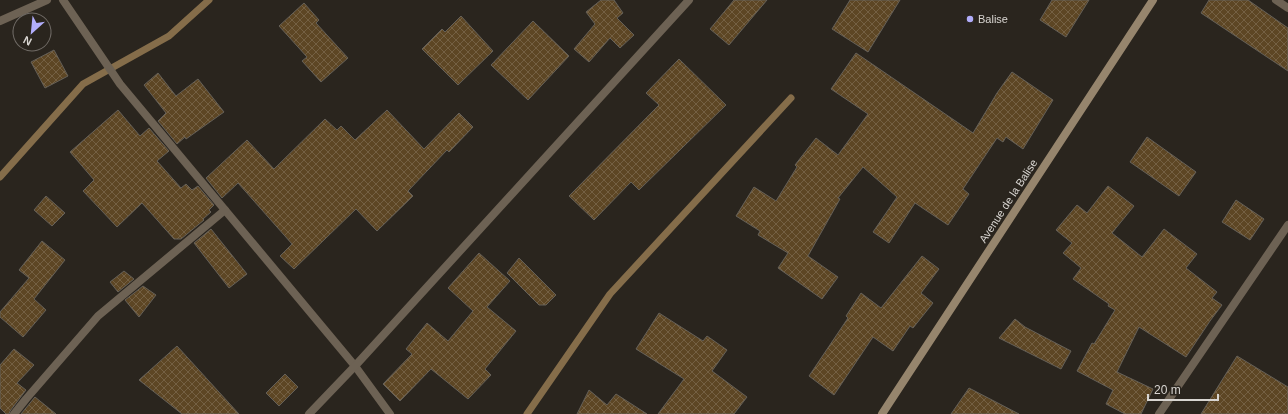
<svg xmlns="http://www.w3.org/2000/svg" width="1288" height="414" font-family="Arial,sans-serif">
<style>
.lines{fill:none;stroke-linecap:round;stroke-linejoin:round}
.stream{stroke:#856d4a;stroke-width:7}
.building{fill:url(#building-cross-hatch);stroke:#656058}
.street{stroke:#6d6254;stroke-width:8}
.secondary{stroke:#96856d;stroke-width:8}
.poi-dot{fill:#b1adfa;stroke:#2a251e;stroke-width:1.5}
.labels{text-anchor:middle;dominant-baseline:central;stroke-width:3;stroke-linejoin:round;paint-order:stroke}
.poi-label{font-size:11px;fill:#d8d5d1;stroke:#2a251e;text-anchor:start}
.street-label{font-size:11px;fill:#d8d5d1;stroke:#2a251e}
</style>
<defs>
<pattern id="building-cross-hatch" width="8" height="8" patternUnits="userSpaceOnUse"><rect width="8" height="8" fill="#5d4624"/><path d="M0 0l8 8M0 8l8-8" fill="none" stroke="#746043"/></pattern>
</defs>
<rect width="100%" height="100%" fill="#2a251e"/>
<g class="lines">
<g class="stream">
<polyline points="0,177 83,84 169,36 209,0"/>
<polyline points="527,414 610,294 791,98"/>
</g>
</g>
<g class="building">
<polygon points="601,0 614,0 623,13 617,18 634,35 620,48 610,38 589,62 574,49 595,24 586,12"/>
<polygon points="734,0 767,0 729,45 710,29"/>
<polygon points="850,0 900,0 868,52 832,29"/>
<polygon points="1052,0 1089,0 1066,37 1040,20"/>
<polygon points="1209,0 1248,0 1288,28 1288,71 1201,13"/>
<polygon points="304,3 319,20 316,23 348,58 321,82 302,61 307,57 279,26"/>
<polygon points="461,16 493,51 458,85 422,49 442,29 445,32"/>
<polygon points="533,21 569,56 528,100 491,65"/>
<polygon points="54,50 68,76 45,88 31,62"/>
<polygon points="856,53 973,133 997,93 1012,72 1053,100 1023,149 1006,137 1003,142 997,138 963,189 969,194 948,225 915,203 889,243 873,232 897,197 863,167 838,198 840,199 808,256 838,277 822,299 778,268 788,253 758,235 760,231 736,216 754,187 776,201 797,167 795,165 816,138 838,155 868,114 831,89"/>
<polygon points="679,59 726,105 639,190 631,182 594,220 569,196 659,105 646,93"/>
<polygon points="158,73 176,96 198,79 224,112 186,139 185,137 177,144 158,121 166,113 144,85"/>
<polygon points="118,110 140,136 149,128 169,151 157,161 181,188 186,184 192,190 198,186 214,205 209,210 211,212 203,219 204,220 181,239 174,239 142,203 117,227 83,191 94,180 70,152"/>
<polygon points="387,110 424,149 459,113 473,127 449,152 447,150 408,191 413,196 377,231 356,209 294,269 280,256 292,244 238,183 222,198 206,178 247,140 274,169 325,119 337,130 341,126 355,140"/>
<polygon points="1147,137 1196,172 1179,196 1130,162"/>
<polygon points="1108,186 1134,206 1112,233 1142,257 1164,229 1197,254 1186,268 1217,292 1212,298 1222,305 1210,321 1186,357 1139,327 1117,372 1153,389 1141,414 1125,414 1106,404 1113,390 1077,371 1092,343 1094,344 1115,310 1108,306 1109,304 1073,279 1081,268 1063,253 1072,243 1056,230 1077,205 1087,213"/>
<polygon points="46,196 65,213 52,226 34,210"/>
<polygon points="1236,200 1264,219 1250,240 1222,222"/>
<polygon points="211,229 247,274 229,288 194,243"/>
<polygon points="42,241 65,260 34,299 46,310 23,337 0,317 0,312 29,278 19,270"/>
<polygon points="479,253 510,281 487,307 516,331 485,369 491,375 468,399 431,369 400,401 383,384 412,354 406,349 427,323 448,341 473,311 448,288"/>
<polygon points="922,256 939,269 921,293 933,303 913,328 910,326 893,351 873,337 834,395 809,376 848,318 846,316 861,293 881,308"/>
<polygon points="519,258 556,295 546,305 539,305 507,273"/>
<polygon points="124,271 134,279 118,292 110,282"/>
<polygon points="143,286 156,295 139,317 125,300"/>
<polygon points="659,313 703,341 707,336 727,350 712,371 747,397 734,414 658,414 684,379 636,349"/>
<polygon points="1015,319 1025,327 1071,351 1061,369 999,338"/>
<polygon points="177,346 239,414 182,414 139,380"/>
<polygon points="14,349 34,365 17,383 26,390 10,411 9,414 6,414 0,408 0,365"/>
<polygon points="1237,356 1288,387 1288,414 1201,414"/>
<polygon points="285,374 298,387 279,406 266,393"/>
<polygon points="969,388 1019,414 951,414"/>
<polygon points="589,390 607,405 616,394 647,414 577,414"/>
<polygon points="35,397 56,414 21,414"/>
</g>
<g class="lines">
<g class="street">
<polyline points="63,0 120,84 355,366 390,414"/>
<polyline points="1276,0 1288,8"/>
<polyline points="0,21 47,0"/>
<polyline points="14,414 26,399 98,316 225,210"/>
<polyline points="309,414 355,366 689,0"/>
<polyline points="1159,414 1288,225"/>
</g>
<polyline class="secondary" points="882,414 1153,0"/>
</g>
<circle class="poi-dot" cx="970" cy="19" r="4"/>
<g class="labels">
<g class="poi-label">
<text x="978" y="19">Balise</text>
</g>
<g class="street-label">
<text transform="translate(1008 201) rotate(-57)">Avenue de la Balise</text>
</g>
</g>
<g transform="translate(32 32) rotate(207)"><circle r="19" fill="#2a251e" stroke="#706b66"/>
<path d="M0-3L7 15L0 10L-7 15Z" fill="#b1adfa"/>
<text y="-6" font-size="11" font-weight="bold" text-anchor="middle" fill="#d8d5d1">N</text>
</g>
<path d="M1148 394v6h70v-6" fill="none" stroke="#d8d5d1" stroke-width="2"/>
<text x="1154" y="394" font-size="12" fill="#d8d5d1" stroke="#2a251e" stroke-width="3" paint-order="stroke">20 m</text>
</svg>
